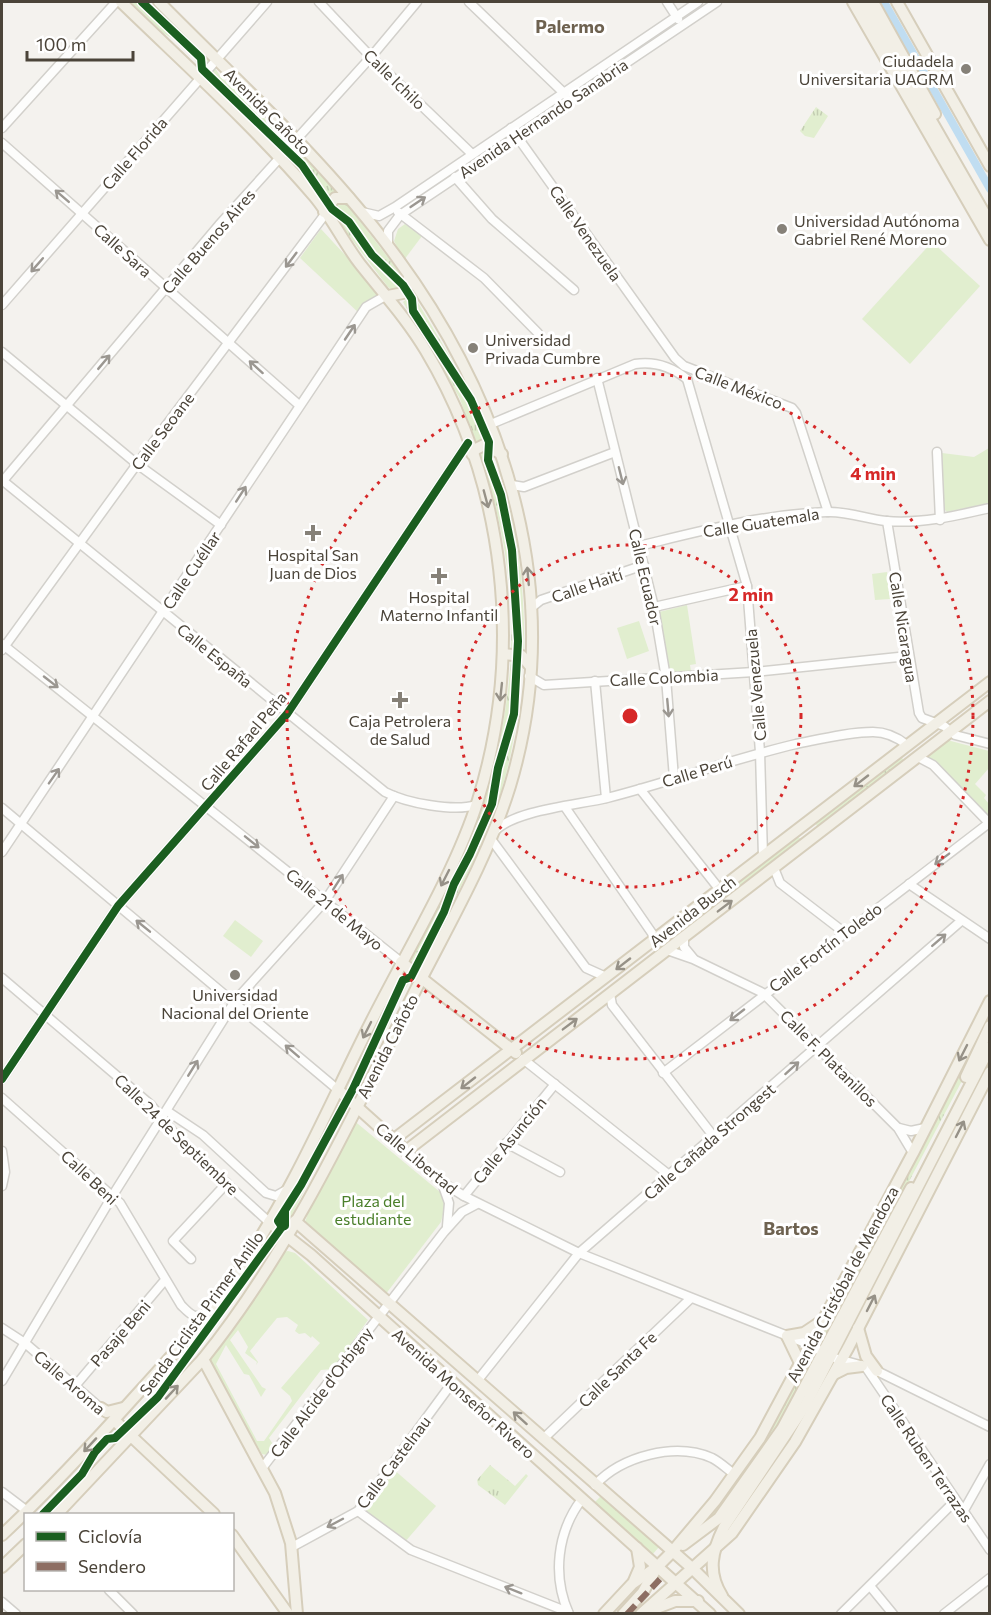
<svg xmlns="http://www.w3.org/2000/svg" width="991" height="1615" font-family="Commissioner,sans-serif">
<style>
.grass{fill:url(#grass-tufts)}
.park{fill:#e1eecf;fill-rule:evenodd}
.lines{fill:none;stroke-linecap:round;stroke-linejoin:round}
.canal{stroke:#c0ddf1;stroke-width:8}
.minor-casing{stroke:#d2d0cb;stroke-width:11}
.major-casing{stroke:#d6cebb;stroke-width:14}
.minor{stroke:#fdfdfc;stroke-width:8}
.major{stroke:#f2efe6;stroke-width:10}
.quiet{stroke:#8d6e63;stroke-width:6;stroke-dasharray:12 6;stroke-linecap:butt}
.cycleway-casing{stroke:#fff;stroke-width:11}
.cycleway{stroke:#1b5e20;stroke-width:8}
.oneway{stroke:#9b9791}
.oneway2{stroke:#969187}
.ring{fill:none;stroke:#d62828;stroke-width:3;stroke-dasharray:3 6}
.poi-dot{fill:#868178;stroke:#fff;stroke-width:2}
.labels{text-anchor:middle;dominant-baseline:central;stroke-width:6;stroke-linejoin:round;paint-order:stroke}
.poi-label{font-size:16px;fill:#4b4439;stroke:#fff}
.street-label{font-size:16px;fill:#4b4439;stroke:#fff}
.park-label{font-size:16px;fill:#4a7f2a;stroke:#fff}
.neighbourhood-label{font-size:18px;font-weight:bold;fill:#6e6250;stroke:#fff}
.centre{fill:#d62828;stroke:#fff;stroke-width:3}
.ring-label{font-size:18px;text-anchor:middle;font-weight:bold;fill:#d62828;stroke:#fff;stroke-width:6;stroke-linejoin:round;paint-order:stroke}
</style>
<defs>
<pattern id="grass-tufts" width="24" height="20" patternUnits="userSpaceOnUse" patternTransform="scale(1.5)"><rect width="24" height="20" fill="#e1eecf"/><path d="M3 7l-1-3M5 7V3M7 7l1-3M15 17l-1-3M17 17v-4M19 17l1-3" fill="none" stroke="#c3cdb2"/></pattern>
</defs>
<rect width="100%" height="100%" fill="#f4f2ee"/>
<g class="grass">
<polygon points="131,2 149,2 210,61 201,71 193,57 175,40 163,33"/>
<polygon points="214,66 220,76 289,142 280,151 206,76"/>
<polygon points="816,107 828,116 814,138 805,136 800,131"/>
<polygon points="295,148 336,191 323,198 286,158"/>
<polygon points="339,203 347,204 403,277 404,282 400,289 394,291 388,287 333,215 332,209"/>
<polygon points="413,294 456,367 490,442 478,446 459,397 403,302"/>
<path d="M492,448c1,23 13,41 18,62 11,47 15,95 14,144l-13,-3c3,-68 -10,-136 -32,-200z"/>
<path d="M511,656l12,5c-4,45 -9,89 -22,131 -19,61 -53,119 -83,175l-8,-6c54,-101 94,-187 101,-305z"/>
<polygon points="901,756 905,763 819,827 816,825 818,820"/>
<polygon points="794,837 800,838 802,841 696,923 693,921 693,915"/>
<polygon points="986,1028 965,1075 825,1341 817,1338 844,1293 977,1040"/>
<polygon points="797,1382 801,1385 783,1421 715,1519 700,1527 769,1431 794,1384"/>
<polygon points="490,1465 515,1486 526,1474 528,1476 505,1505 478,1485 477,1480"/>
<polygon points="601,1496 659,1547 652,1555 593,1504"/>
</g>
<g class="park">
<polygon points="405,224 422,236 404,260 394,241 398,229"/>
<path d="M321,229l61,66c-12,3 -18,8 -22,19l-60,-56z"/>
<polygon points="932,242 980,286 910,364 862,319"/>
<polygon points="989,448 989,503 947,512 944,509 942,453 974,457"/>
<polygon points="887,572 890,599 875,600 872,574"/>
<polygon points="687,605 696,664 690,665 691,671 673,674 669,672 659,612"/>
<polygon points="639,621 649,651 627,659 617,628"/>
<polygon points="947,740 989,751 989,768 975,784 986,795 984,798 989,804 989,820 926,757"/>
<polygon points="235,920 263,941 251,957 223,936"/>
<polygon points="405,973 412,978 395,1006 389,1025 354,1094 347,1088"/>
<polygon points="339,1108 342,1112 339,1121 284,1231 275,1223"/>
<polygon points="352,1119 440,1192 445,1206 441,1222 385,1295 305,1222 316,1190"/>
<path d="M288,1251l7,2 73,67 -35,49 -12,1 -52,68 5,8 -7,9 -5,-1 -53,-93 74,-109zM287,1317l11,8 -3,6 4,3 6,-1 6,5 1,-2 8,7 -39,45 9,8 2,5 -28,40h-7l-41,-77 10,-19 18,29 5,1 12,22 5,-8 -4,-2 -32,-47 8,-10 10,17 -3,6 12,9 -1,3 2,-3 -8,-11 27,-33z"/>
<polygon points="393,1469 436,1506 404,1543 365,1512"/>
</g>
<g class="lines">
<polyline class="canal" points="884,2 990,189"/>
<defs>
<g id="minor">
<polyline points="319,2 371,57 472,154"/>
<polyline points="469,2 566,95"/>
<polyline points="667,2 678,19"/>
<polyline points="2,128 116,2"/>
<polyline points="511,128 675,358 684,366 792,408 796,413 828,512"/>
<polyline points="2,143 299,405"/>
<polyline points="455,177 492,219 574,290"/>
<polyline points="362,212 379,216 395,207 698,2"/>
<polyline points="398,212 484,278 538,333"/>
<polyline points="388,246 388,231 400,215 717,2"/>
<polyline points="2,305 267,2"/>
<polyline points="2,352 137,464 221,525"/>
<polyline points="597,378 654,607 666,678 674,778"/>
<polyline points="687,379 747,586 760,752 763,856"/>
<path d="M491,424l144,-60c19,-3 37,3 52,15"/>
<polyline points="937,452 940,520"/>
<path d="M2,480l383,312c21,11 69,20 91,13"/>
<polyline points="2,482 219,225 371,57 417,2"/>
<polyline points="512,485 524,487 615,452"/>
<polyline points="887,521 919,713 922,718 944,726 955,735 990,744"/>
<path d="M639,546c62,-15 125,-32 188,-34 20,-1 40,7 59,9 35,3 69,-5 104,-13"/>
<polyline points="654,607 747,586"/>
<polyline points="531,608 541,600 644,565"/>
<polyline points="2,644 401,962"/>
<polyline points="2,650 137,464 326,213"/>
<polyline points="529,676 544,685 754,672 908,656"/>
<polyline points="595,681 606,798"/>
<polyline points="918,757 933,765 990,824"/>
<polyline points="640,789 720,890"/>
<polyline points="565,807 656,939"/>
<polyline points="2,808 337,1089"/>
<path d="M494,832c19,-22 84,-27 113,-34 63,-16 125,-39 189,-54 25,-5 52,-12 77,-12 13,0 24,5 34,13"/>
<polyline points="491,839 586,968 606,977"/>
<polyline points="2,852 366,307 387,295"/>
<polyline points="774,868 780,883 845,933"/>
<polyline points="909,884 990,939"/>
<polyline points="684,937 684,947 693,958"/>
<polyline points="667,950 693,959 763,993 898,1128 913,1153"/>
<polyline points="2,978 151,1105 183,1144 269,1222"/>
<polyline points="610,994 612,1005 714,1137"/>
<polyline points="523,1059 669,1175"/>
<polyline points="663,1073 989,823"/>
<polyline points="2,1079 118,906 287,714 468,443"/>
<path d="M2,1098l118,105 61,102c9,9 13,15 26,8"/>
<polyline points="167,1111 203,1135 266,1193 276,1196 288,1189"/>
<polyline points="899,1128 911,1131 925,1128"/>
<polyline points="506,1143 560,1172"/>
<polyline points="2,1151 5,1172 2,1186"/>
<polyline points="406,1151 440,1181 464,1196 579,1253 808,1344 831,1357 860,1365"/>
<polyline points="442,1183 449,1203 447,1226"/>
<polyline points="464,1196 555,1084"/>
<polyline points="191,1259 173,1241 227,1183"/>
<polyline points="2,1328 25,1343 105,1412"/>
<polyline points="865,1366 990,1550"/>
<polyline points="873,1369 990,1427"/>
<polyline points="478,1380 579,1253 961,921"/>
<polyline points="2,1381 113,1195 235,1001 325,901 394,796"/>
<polyline points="75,1386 165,1280"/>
<polyline points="543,1439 690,1299"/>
<polyline points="263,1467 444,1232 462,1212 477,1204"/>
<path d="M595,1485c27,-29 80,-43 117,-27 8,4 15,11 22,16"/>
<polyline points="2,1492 27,1511"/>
<polyline points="358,1511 411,1550 568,1612"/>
<polyline points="963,1512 990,1464"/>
<polyline points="292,1547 358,1511 452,1383"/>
<polyline points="870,1586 893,1614"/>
<polyline points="109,1590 133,1614"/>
<polyline points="2,1602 16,1614"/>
<path d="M569,1614c-17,-38 -12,-82 13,-115"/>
<polyline points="841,1614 955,1501"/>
<polyline points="944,1614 990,1578"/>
</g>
<g id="major">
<polyline points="853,2 990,240"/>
<polyline points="863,2 990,223"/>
<polyline points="873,2 935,114"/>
<polyline points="897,2 990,166"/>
<polyline points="324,212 335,198 349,198"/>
<polyline points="388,296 403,293 408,287 409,276"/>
<polyline points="472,454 476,449 484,445 502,454"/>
<polyline points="504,654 522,656 530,666"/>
<polyline points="401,962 516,1053"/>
<polyline points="966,1077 990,1026"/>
<polyline points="337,1089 406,1151 990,701"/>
<polyline points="393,1140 990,682"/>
<polyline points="295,1221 693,1569 739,1614"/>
<polyline points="269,1222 311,1255 710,1614"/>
<polyline points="858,1328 866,1356 877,1371"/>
<polyline points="787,1336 804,1333 819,1323"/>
<polyline points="787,1336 799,1361"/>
<polyline points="203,1359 275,1493 291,1543 297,1614"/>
<polyline points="834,1374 846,1368 862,1366"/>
<polyline points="101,1408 107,1412 123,1408"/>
<polyline points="114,1420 214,1514"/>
<path d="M57,1514l146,-155c87,-108 147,-237 208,-360 35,-70 76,-138 99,-213 60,-200 -9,-399 -135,-557 -65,-82 -143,-153 -216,-227"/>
<path d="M2,1535c48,-45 94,-95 138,-144 37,-41 74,-82 104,-128 49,-73 84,-155 123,-233 36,-73 87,-154 111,-230 46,-149 28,-315 -52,-449 -19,-32 -43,-58 -66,-87 -17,-22 -29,-48 -46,-68 -59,-69 -128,-131 -193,-194"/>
<polyline points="232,1535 288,1614"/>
<polyline points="683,1545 719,1518 782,1429 911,1188"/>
<polyline points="2,1567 26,1544"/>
<polyline points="634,1581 640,1567 637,1548"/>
<path d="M722,1596c-15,-24 -10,-45 2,-69l81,-121 185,-359"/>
<polyline points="649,1611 675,1601 698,1601"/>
<polyline points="604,1614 632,1584 658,1566 672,1552 715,1501 760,1438 913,1153 990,1001"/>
<polyline points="623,1614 643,1592 656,1569"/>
<polyline points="641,1614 732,1533 795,1442 848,1348 990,1072"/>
</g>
</defs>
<use href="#minor" class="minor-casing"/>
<use href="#major" class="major-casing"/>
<use href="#minor" class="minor"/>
<use href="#major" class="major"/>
<polyline class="quiet" points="627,1614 661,1578 663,1580"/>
<defs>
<g id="cycleway">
<polyline points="142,2 201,58 202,69 302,165 332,209 349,222 372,255 403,285 412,299 413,311 471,400 489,442 488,460 501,495 512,550 518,641 514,714 498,768 492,804 470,854 454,884 444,912 411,977 403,980 353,1089 301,1185 278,1221 282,1227 285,1226 285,1211"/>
<polyline points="2,1079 118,906 287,714 468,443"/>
<polyline points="43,1514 82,1474 95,1452 107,1439 115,1438 158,1397 282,1227"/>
</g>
</defs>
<use href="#cycleway" class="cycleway-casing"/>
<use href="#cycleway" class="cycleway"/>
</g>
<defs><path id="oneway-shaft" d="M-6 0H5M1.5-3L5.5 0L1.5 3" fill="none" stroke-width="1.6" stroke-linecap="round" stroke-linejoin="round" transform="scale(1.5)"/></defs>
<g class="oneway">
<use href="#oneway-shaft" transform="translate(62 196) rotate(-139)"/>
<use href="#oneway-shaft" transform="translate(418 202) rotate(-34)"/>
<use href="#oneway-shaft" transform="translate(291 260) rotate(127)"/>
<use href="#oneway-shaft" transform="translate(37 265) rotate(131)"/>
<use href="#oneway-shaft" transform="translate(350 332) rotate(-56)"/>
<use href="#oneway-shaft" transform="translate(104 362) rotate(-50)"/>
<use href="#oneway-shaft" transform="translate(256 367) rotate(-138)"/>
<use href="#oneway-shaft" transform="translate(621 476) rotate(76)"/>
<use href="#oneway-shaft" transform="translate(241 494) rotate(-57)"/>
<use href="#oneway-shaft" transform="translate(51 682) rotate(38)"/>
<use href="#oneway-shaft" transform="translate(668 708) rotate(85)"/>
<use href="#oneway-shaft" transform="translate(54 776) rotate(-55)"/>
<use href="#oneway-shaft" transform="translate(252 842) rotate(39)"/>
<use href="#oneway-shaft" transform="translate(942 859) rotate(143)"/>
<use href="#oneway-shaft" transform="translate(338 882) rotate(-57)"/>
<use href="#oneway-shaft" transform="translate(143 926) rotate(-141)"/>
<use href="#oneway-shaft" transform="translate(939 940) rotate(-41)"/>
<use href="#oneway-shaft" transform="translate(737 1015) rotate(142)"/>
<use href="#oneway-shaft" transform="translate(292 1051) rotate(-139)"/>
<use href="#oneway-shaft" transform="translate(193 1068) rotate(-58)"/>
<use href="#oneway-shaft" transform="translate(792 1068) rotate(-42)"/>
<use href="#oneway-shaft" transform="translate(335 1523) rotate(152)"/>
<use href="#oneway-shaft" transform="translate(513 1590) rotate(-158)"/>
</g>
<g class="oneway2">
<use href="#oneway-shaft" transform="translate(486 499) rotate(75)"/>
<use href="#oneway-shaft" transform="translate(528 576) rotate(-95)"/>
<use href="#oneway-shaft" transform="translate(501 692) rotate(96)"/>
<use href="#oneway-shaft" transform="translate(861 781) rotate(142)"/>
<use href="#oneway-shaft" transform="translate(445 878) rotate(117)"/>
<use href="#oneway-shaft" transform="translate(725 906) rotate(-37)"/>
<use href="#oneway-shaft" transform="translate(623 964) rotate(142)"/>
<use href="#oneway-shaft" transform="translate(570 1024) rotate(-37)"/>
<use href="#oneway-shaft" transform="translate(367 1030) rotate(117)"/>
<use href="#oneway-shaft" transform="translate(963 1053) rotate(117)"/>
<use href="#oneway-shaft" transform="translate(468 1083) rotate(142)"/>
<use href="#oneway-shaft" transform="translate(960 1129) rotate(-63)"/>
<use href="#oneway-shaft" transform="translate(871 1303) rotate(-63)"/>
<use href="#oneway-shaft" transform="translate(172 1392) rotate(-47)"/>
<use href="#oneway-shaft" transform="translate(520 1418) rotate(-138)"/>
<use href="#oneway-shaft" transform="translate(90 1445) rotate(133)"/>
</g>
<g class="ring">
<circle cx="630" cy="716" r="171"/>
<circle cx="630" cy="716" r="343"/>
</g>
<g class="poi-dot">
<circle cx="966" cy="69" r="6"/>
<circle cx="782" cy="229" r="6"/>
<circle cx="473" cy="348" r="6"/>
<path d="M310 524h6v6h6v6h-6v6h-6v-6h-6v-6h6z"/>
<path d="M436 567h6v6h6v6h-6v6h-6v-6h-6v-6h6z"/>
<path d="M397 691h6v6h6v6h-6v6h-6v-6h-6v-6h6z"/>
<circle cx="235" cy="975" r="6"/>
</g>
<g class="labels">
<g class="poi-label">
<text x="954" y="60" text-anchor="end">Ciudadela<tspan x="954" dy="18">Universitaria UAGRM</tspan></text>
<text x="794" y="220" text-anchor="start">Universidad Autónoma<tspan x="794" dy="18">Gabriel René Moreno</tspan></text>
<text x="485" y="339" text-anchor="start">Universidad<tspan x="485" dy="18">Privada Cumbre</tspan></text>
<text x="313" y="554">Hospital San<tspan x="313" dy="18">Juan de Dios</tspan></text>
<text x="439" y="596">Hospital<tspan x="439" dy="18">Materno Infantil</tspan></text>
<text x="400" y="720">Caja Petrolera<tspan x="400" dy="18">de Salud</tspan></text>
<text x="235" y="994">Universidad<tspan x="235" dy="18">Nacional del Oriente</tspan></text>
</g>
<g class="street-label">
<text transform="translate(395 79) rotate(44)">Calle Ichilo</text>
<text transform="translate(268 111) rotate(45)">Avenida Cañoto</text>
<text transform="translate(543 118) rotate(-34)">Avenida Hernando Sanabria</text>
<text transform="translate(134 153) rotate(-49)">Calle Florida</text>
<text transform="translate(586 233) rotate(55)">Calle Venezuela</text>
<text transform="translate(208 241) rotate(-49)">Calle Buenos Aires</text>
<text transform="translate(123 250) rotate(42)">Calle Sara</text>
<text transform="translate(739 387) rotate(21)">Calle México</text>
<text transform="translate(162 431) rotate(-53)">Calle Seoane</text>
<text transform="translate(761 522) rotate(-9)">Calle Guatemala</text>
<text transform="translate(191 570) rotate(-56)">Calle Cuéllar</text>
<text transform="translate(646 577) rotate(77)">Calle Ecuador</text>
<text transform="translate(587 585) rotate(-19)">Calle Haití</text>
<text transform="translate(904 627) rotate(81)">Calle Nicaragua</text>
<text transform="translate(215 655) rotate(39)">Calle España</text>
<text transform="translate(664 677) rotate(-3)">Calle Colombia</text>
<text transform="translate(755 685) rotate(-95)">Calle Venezuela</text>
<text transform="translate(243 741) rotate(-50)">Calle Rafael Peña</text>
<text transform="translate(697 771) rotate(-17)">Calle Perú</text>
<text transform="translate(335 909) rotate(39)">Calle 21 de Mayo</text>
<text transform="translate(692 911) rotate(-38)">Avenida Busch</text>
<text transform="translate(825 947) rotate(-37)">Calle Fortín Toledo</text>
<text transform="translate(387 1046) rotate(-63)">Avenida Cañoto</text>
<text transform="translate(829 1058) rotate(45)">Calle F. Platanillos</text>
<text transform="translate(177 1134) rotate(44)">Calle 24 de Septiembre</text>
<text transform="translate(509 1140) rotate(-51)">Calle Asunción</text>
<text transform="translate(709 1141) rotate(-41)">Calle Cañada Strongest</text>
<text transform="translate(417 1158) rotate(40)">Calle Libertad</text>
<text transform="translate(90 1177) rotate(43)">Calle Beni</text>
<text transform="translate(842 1284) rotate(-62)">Avenida Cristóbal de Mendoza</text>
<text transform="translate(201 1313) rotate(-54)">Senda Ciclista Primer Anillo</text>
<text transform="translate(120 1333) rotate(-49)">Pasaje Beni</text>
<text transform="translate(617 1369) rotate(-44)">Calle Santa Fe</text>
<text transform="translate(70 1382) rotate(41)">Calle Aroma</text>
<text transform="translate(321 1392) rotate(-53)">Calle Alcide d'Orbigny</text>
<text transform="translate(464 1393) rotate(42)">Avenida Monseñor Rivero</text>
<text transform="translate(927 1458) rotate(56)">Calle Ruben Terrazas</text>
<text transform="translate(393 1462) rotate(-53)">Calle Castelnau</text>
</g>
<g class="park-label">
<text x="373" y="1200">Plaza del<tspan x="373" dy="18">estudiante</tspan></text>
</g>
<g class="neighbourhood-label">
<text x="570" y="26">Palermo</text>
<text x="791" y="1228">Bartos</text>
</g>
</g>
<circle cx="630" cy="716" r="9" class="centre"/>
<g class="ring-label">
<text x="873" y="480">4 min</text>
<text x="751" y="601">2 min</text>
</g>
<rect width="991" height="1615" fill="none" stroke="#4b4439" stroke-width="6"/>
<rect x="24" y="1513" width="210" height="78" fill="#ffffff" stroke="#b7b4b0" stroke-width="1.5"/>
<rect x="36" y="1532" width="30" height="9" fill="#1b5e20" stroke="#b7b4b0" stroke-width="1.5"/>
<text x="78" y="1543" font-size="18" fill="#4b4439">Ciclovía</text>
<rect x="36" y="1562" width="30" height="9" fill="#8d6e63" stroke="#b7b4b0" stroke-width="1.5"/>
<text x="78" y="1573" font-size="18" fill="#4b4439">Sendero</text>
<path d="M27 51v9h106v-9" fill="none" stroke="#4b4439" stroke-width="3"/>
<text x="36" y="51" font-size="18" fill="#4b4439" stroke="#ffffff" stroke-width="4.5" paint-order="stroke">100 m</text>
</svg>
